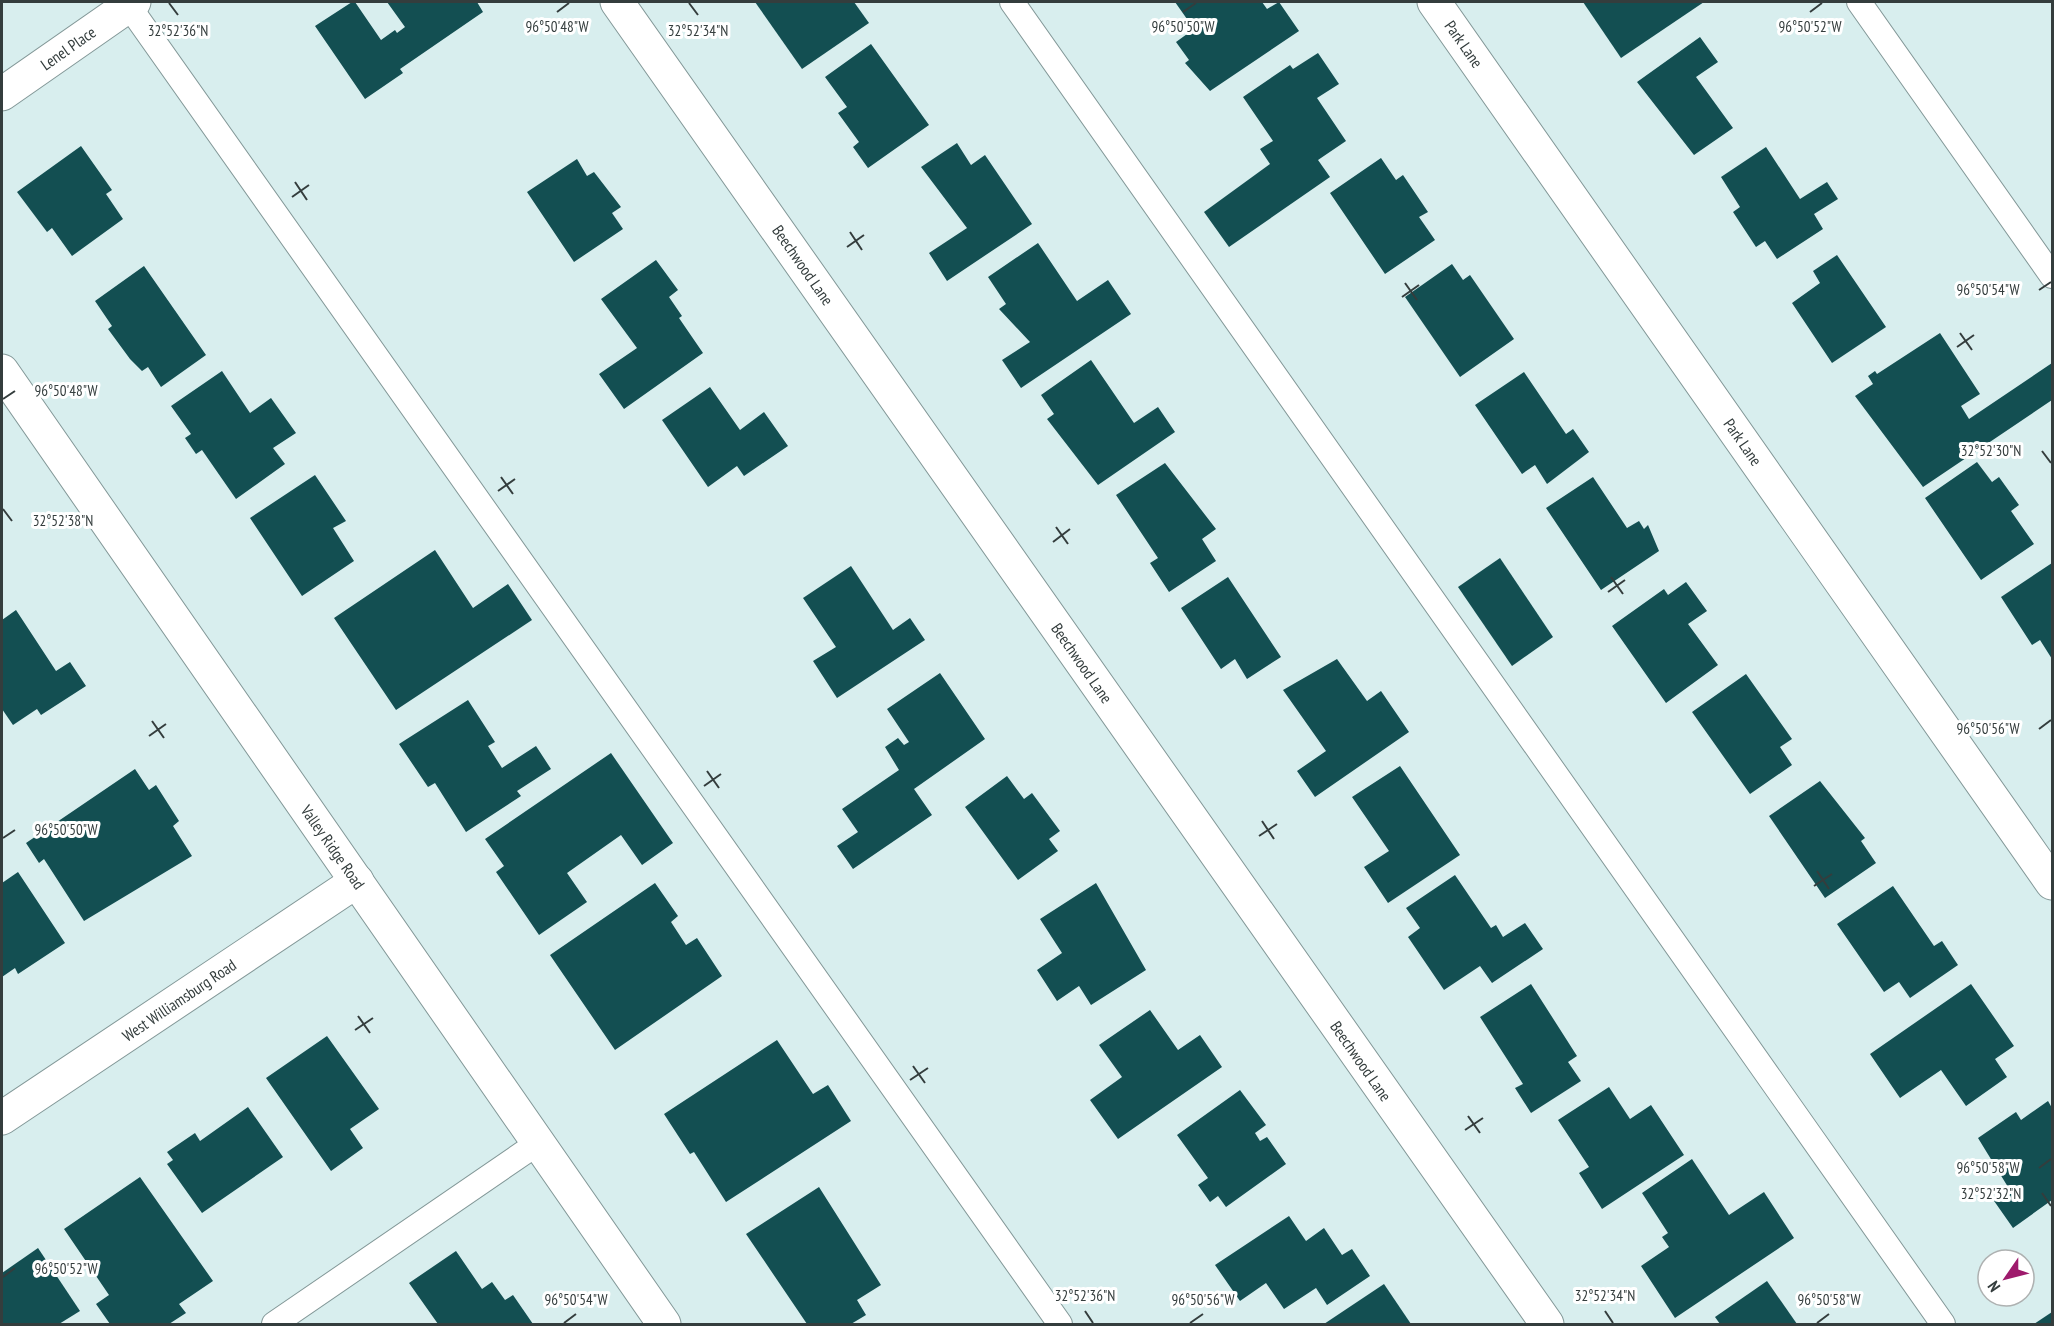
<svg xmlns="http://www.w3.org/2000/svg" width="2054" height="1326" font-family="'PT Sans Narrow',sans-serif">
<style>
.building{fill:#134f52}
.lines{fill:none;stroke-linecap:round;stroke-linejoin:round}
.service-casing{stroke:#839898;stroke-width:26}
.minor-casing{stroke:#839898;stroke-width:35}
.tertiary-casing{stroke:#839898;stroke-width:35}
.service{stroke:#fff;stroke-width:24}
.minor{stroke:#fff;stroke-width:33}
.tertiary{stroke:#fff;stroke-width:33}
.ticks{fill:none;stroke:#343d3d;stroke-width:2}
.labels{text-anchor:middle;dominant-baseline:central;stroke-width:6;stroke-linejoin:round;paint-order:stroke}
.street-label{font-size:16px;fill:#343d3d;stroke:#fff}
.ticks-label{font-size:15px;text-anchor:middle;fill:#343d3d;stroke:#fff;stroke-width:6;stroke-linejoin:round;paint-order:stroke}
</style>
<rect width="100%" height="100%" fill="#d8eeee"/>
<g class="building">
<polygon points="352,2 355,2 381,40 395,30 397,33 405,27 387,2 477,2 483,12 400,69 403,73 365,99 315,26"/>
<polygon points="755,2 854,2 869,23 802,69"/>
<polygon points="1175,2 1262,2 1267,9 1279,2 1299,31 1210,91 1185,63 1189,60 1176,42 1194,29"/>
<polygon points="1583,2 1704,2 1621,58"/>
<polygon points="1700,37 1718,62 1696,77 1733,128 1694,155 1637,82"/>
<polygon points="871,44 929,125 868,168 853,147 859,142 838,113 847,107 825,77"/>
<polygon points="1318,53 1339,84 1317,98 1346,141 1318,160 1330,177 1229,247 1204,212 1270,164 1260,149 1273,141 1243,97 1290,65 1293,69"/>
<polygon points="957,143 971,165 985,155 1032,224 947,281 929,253 967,228 921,167"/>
<polygon points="81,146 112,190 106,194 123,219 72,256 52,228 47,232 17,192"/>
<polygon points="1766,147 1800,199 1827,182 1838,199 1814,214 1823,229 1777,259 1765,241 1756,247 1733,212 1740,207 1721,177"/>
<polygon points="1381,158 1396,180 1403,175 1428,212 1419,217 1435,240 1385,274 1330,193"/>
<polygon points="577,159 587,176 594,172 621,207 612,213 623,229 574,262 527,192"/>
<polygon points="1038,243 1077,301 1108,280 1131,314 1021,388 1002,360 1030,342 999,309 1006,304 988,277"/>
<polygon points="1837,255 1886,327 1832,363 1792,303 1820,283 1813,271"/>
<polygon points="656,260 678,290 669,297 682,316 679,318 703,353 624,409 599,374 637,348 601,299"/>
<polygon points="1452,264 1463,280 1470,275 1514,339 1460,377 1405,297"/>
<polygon points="144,266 206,355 161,387 148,367 142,371 130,359 108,329 112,326 95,301"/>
<polygon points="1940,333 1980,394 1961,406 1969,419 2052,363 2052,400 1923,487 1855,396 1873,384 1868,376 1875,371 1877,374"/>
<polygon points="1091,360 1134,423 1158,407 1175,432 1098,485 1047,419 1054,414 1041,395"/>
<polygon points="222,371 250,413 271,398 296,433 273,448 285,464 236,499 202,450 196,454 185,438 191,434 171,406"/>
<polygon points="1524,372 1566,434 1573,429 1589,452 1547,484 1535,465 1522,474 1475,405"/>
<polygon points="710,387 740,430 764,412 788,446 744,476 737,466 708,487 662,420"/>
<polygon points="1977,462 1992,482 1999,477 2019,505 2011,511 2034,544 1981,580 1925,498"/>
<polygon points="1165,463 1216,529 1202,539 1216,561 1169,592 1150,563 1158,558 1116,495"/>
<polygon points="315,475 346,521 333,528 354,561 302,596 250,518"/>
<polygon points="1593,477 1627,528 1639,521 1644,529 1648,525 1659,551 1601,590 1546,508"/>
<polygon points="435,550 473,608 508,584 532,620 396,710 334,618"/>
<polygon points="1500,558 1553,637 1512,666 1458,587"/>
<polygon points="2052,563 2052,659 2040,640 2032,645 2001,597"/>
<polygon points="851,566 893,630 910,618 925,640 837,698 813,661 836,647 803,598"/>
<polygon points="1228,577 1281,657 1247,679 1235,659 1221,669 1181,608"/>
<polygon points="1686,582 1707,611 1688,624 1718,665 1666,703 1612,626 1664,589 1668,595"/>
<polygon points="16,610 56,671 70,662 86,686 41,715 37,709 13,725 2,709 2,620"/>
<polygon points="1337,659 1367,701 1381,691 1409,732 1315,797 1297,771 1326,751 1283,690"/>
<polygon points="940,673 985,739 914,789 932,815 853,869 837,846 858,832 842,809 899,770 885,747 898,738 904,745 909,742 887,709"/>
<polygon points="1746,674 1792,739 1780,747 1792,765 1750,794 1692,712"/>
<polygon points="468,700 495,742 488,746 502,768 536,746 551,769 517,791 521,796 466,832 435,783 428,787 399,744"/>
<polygon points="611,753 673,843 642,865 621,835 567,873 587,902 539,935 496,872 504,866 485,839"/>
<polygon points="1400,766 1460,855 1388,903 1364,867 1389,851 1352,797"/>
<polygon points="135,769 149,790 156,785 179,821 173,826 192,856 84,921 44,859 39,863 26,843"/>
<polygon points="1007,776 1024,799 1032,793 1060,831 1049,839 1058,851 1018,880 965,807"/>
<polygon points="1820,781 1865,838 1861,841 1876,863 1825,898 1769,816"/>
<polygon points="18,872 65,943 18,974 15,968 2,977 2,883"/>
<polygon points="1455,875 1491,928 1496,925 1503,937 1525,923 1543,949 1492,983 1480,966 1444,990 1408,937 1420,928 1406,908"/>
<polygon points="655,883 678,916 671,922 686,945 697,938 722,976 615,1050 550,955"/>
<polygon points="1096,883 1146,970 1091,1005 1079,986 1057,1001 1037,970 1062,953 1040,919"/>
<polygon points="1893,886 1934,946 1942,941 1958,965 1910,998 1899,982 1884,992 1837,924"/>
<polygon points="1531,984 1577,1056 1568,1062 1581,1081 1531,1113 1515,1088 1523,1084 1480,1017"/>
<polygon points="1971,984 2014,1046 1995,1059 2007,1077 1966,1106 1941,1070 1900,1098 1870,1054"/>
<polygon points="1150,1010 1178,1050 1200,1035 1222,1067 1118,1139 1090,1100 1122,1077 1099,1045"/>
<polygon points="327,1036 379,1109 350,1129 363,1148 331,1171 266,1078"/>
<polygon points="777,1040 813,1094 828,1085 851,1121 726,1202 694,1152 690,1154 664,1114"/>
<polygon points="1609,1087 1630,1119 1651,1105 1684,1155 1602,1209 1579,1173 1589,1167 1558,1120"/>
<polygon points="1240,1090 1266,1125 1255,1133 1260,1141 1267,1137 1286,1164 1226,1207 1218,1196 1210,1202 1198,1185 1208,1178 1177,1135"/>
<polygon points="2048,1101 2052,1108 2052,1200 2013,1228 1992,1198 2008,1187 1978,1138 2016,1112 2021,1120"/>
<polygon points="248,1107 283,1157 202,1213 167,1164 173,1160 167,1152 195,1133 200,1141"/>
<polygon points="1692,1159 1729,1215 1764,1192 1794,1238 1675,1318 1641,1266 1669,1247 1662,1237 1668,1233 1642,1193"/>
<polygon points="140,1177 213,1281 179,1304 186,1313 169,1324 110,1324 96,1304 109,1295 64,1229"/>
<polygon points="819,1187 881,1285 857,1300 866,1315 851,1324 807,1324 746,1234"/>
<polygon points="1289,1216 1306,1241 1324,1228 1342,1255 1352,1249 1370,1276 1327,1305 1316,1288 1284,1309 1266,1283 1240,1301 1215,1265"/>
<polygon points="38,1248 80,1311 59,1324 2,1324 2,1273"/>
<polygon points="456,1251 482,1289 492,1282 505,1300 513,1295 533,1324 438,1324 409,1283"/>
<polygon points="1767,1281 1797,1324 1720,1324 1715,1317"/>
<polygon points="1384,1284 1411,1324 1324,1324"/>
<polygon points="2052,1312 2052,1324 2034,1324"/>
</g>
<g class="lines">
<defs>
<g id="service">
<polyline points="126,2 1060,1324"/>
<polyline points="1012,2 1943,1324"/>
<polyline points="1859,2 2052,276"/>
<polyline points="274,1324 538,1143"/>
</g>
<g id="minor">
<polyline points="617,2 1547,1324"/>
<polyline points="2,94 134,2"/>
<polyline points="2,371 664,1324"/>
<polyline points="2,1118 357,881"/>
</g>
<polyline id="tertiary" points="1434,2 2052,883"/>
</defs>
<use href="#service" class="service-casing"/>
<use href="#minor" class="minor-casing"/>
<use href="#tertiary" class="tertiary-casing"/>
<use href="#service" class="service"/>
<use href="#minor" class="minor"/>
<use href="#tertiary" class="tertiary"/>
</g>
<path class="ticks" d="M169,3l9,12M689,3l9,12M557,12l12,-9M1183,12l13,-9M1810,12l12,-9M295,182l12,18M292,197l17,-12M850,232l12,18M847,247l17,-12M1405,283l12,17M2039,290l12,-8M1402,297l17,-12M1960,333l12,17M1957,347l17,-12M3,399l12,-8M2042,451l9,12M501,477l12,17M498,491l17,-12M3,509l9,12M1056,527l12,17M1053,542l17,-13M1611,577l12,17M1608,592l17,-12M152,721l12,17M2039,729l12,-9M149,736l17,-12M707,771l12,17M704,786l17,-12M1262,821l12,18M1259,836l18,-12M3,838l12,-8M1817,871l12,18M1814,886l18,-12M358,1016l12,17M355,1030l18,-12M913,1066l12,17M910,1080l18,-12M1468,1116l12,17M1465,1130l18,-12M2039,1168l12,-9M2042,1193l9,13M3,1277l12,-9M1085,1311l8,12M1605,1311l8,12M564,1323l12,-9M1190,1323l13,-9M1817,1323l12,-9"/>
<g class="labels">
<g class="street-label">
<text transform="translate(1464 44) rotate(55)">Park Lane</text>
<text transform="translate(68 48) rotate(-35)">Lenel Place</text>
<text transform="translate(803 265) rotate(55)">Beechwood Lane</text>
<text transform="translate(1743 442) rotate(55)">Park Lane</text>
<text transform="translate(1082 663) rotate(55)">Beechwood Lane</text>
<text transform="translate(333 847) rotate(55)">Valley Ridge Road</text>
<text transform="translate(179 1000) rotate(-34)">West Williamsburg Road</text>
<text transform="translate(1361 1061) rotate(55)">Beechwood Lane</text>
</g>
</g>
<g class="ticks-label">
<text x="1183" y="32">96°50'50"W</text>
<text x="1810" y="32">96°50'52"W</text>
<text x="557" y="32">96°50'48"W</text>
<text x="698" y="36">32°52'34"N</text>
<text x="178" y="36">32°52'36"N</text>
<text x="1988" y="295">96°50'54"W</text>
<text x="66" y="396">96°50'48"W</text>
<text x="1991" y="456">32°52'30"N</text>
<text x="63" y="526">32°52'38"N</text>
<text x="1988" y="734">96°50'56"W</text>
<text x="66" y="835">96°50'50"W</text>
<text x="1988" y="1173">96°50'58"W</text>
<text x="1991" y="1199">32°52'32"N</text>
<text x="66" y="1274">96°50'52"W</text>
<text x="1085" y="1301">32°52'36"N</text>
<text x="1605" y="1301">32°52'34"N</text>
<text x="576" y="1305">96°50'54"W</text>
<text x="1203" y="1305">96°50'56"W</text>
<text x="1829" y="1305">96°50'58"W</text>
</g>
<rect width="2054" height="1326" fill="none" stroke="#343d3d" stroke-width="6"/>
<g transform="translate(2006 1278) rotate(235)"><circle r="28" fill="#ffffff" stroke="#aeb1b1" stroke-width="1.5"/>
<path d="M0-4.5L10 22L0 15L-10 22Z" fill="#9e1a6c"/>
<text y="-9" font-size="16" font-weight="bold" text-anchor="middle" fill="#343d3d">N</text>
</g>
</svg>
